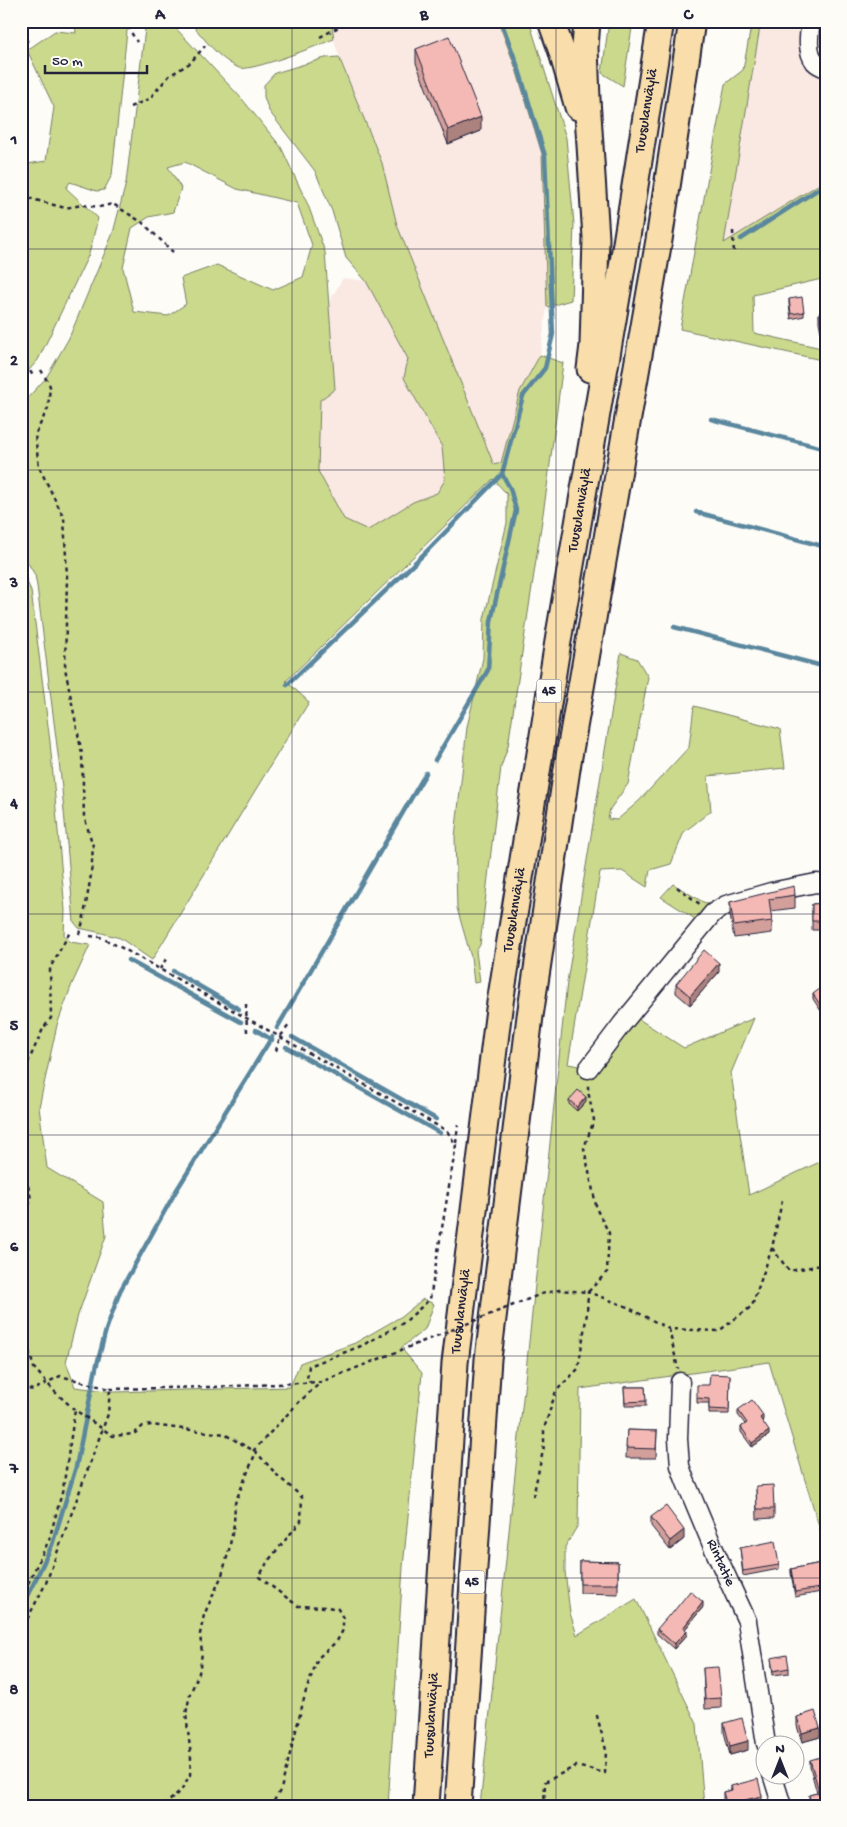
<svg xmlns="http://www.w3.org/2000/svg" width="847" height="1827" font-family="'Gochi Hand',sans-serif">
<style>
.built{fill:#fae8e3}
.green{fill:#cbd98d;stroke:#767e64;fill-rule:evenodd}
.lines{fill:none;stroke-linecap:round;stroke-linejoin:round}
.stream{stroke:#5a879e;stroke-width:4.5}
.minor-casing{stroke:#22223b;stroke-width:21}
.highway-casing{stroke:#22223b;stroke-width:29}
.path{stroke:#22223b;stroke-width:2.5;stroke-dasharray:4 4;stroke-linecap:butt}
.minor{stroke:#fdfcf7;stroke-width:18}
.highway{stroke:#f9deab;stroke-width:25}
.path-bridge{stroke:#22223b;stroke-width:2.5;stroke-dasharray:4 4;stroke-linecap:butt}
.wall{fill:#d29f9b;stroke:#22223b}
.shaded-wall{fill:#ab827e;stroke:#22223b}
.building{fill:#f4b9b4;stroke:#22223b}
.grid{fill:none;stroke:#22223b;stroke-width:1;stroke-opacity:0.55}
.labels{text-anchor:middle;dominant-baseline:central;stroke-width:5;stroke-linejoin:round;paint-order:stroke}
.shield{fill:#fdfcf7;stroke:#646373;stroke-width:1}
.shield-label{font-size:14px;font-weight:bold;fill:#22223b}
.street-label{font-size:15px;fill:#22223b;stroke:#fdfcf7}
.neatline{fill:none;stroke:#22223b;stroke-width:2}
.grid-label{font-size:16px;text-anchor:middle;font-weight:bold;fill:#22223b}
</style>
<rect width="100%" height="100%" fill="#fdfcf7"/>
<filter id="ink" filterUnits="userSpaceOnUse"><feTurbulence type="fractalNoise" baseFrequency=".02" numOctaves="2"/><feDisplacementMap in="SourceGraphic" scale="10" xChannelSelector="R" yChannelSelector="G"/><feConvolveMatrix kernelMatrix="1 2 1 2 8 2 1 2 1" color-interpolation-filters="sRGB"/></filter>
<g filter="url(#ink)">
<g class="built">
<polygon points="340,21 498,21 516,69 542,154 547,307 540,355 520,391 501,463 494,465 397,225 382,163 335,45 332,26"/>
<polygon points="761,21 826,21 826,180 724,244"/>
<polygon points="343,278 366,281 408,359 404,379 442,447 445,480 437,493 413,502 368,530 344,519 318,471 320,400 335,389 329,302"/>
</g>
<g class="green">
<polygon points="75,21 128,21 112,175 104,190 97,191 70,182 66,188 98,218 89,254 38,360 21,379 21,165 46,161 54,107 27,50 55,31 76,33"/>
<path d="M146,21h23l73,78 39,48 27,58 17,47 10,137 -15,11 -2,71 26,48 24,11 45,-28 24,-9 8,-13 -3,-33 -38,-69 4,-19 -42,-78 -20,-23 -14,-47 -17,-40 -46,-60 -5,-14v-12l11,-12 50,-15 14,-1 43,106 15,62 97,240 7,-2 19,-72 20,-36 23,8 -16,124 -39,259 -7,21 -21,178 -4,6 4,31 -6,1 -3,-26 -14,-49 -2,-71 12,-110 16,-69 1,-39 23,-96v-29l-14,-15 -207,202 23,21 -157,258 -32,-22 -18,-5 -23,-5 -5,-6 -13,-144 -24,-192 -2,-11 -14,-24v-146l25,-27 23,-40 44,-105 13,-50zM185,162l52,27 60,14 15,42 -9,32 -30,13 -56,-25 -36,13 5,26 -18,12 -34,-4 -11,-44 9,-40 17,-11 24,-5 8,-24 -13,-21z"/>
<path d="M189,21h151l-8,5 2,13c-15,6 -83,33 -95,29 -21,-9 -35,-30 -50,-47z"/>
<polygon points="498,21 529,21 566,138 574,224 571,300 547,307 542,154 516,69"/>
<polygon points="609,21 633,21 623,86 602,73"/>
<polygon points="752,21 761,21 724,243 826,180 826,278 753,295 754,333 826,349 826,361 680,329 725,84 743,70"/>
<polygon points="21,567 31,591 50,742 65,910 64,935 70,942 90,945 72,984 57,1025 39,1107 47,1168 103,1202 106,1236 78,1315 66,1362 75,1387 115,1392 290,1387 300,1363 355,1343 402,1316 423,1299 434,1304 425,1329 401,1348 422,1373 403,1567 388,1806 21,1806"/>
<polygon points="621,653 637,659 648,677 628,784 610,809 608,819 617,820 639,801 689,747 694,706 780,729 785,768 708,776 711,811 684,832 671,864 650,870 647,887 622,871 600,872 568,1064 585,1067 626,1011 684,1048 754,1018 731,1073 749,1195 826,1159 826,1549 769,1362 580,1389 578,1525 565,1547 565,1571 570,1613 577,1635 636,1599 697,1724 704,1806 480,1806 567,982"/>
<polygon points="673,884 703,902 715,905 700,922 661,897"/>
</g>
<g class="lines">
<g class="stream">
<polyline points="741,239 826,184"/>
<polyline points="711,419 826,449"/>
<polyline points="696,512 826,547"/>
<polyline points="674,627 826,667"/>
<polyline points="287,685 424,554 502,474"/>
<polyline points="435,760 488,670 491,621 516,510 510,488 502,474 523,396 545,368 553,334 545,156 519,70 501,21"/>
<polyline points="128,960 241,1022"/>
<polyline points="173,971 239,1009"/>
<polyline points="277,1028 426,773"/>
<polyline points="256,1030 272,1040"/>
<polyline points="292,1037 436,1119"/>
<polyline points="286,1047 440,1133"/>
<polyline points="21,1610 52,1545 76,1467 96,1368 106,1330 120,1291 176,1191 272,1037"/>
</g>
<defs>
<g id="minor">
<path d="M811,21c-2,13 -5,30 4,41 2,2 8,5 11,6"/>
<polyline points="588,1069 622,1024 713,913 726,905 771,892 816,883 826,884"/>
<path id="s1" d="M680,1382l-2,57 2,27 5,14 28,67 34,74 19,123"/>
<polyline points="772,1774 782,1806"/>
</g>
<g id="highway">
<polyline points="551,21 561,49 578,107"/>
<polyline points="587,21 585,48 587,99 596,238 593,345 590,369"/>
<path id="s2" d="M426,1806l29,-443 44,-354 61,-380 64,-373 37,-235"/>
<polyline points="458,1806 488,1359 530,1016 568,762 659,240 692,21"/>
</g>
</defs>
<use href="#minor" class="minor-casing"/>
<use href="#highway" class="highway-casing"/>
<g class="path">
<polyline points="137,21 129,29 137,42"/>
<polyline points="320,37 350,21"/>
<polyline points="21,50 27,41 27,21"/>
<polyline points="130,107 149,99 169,76 190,63 205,46"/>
<polyline points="21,196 65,208 82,205 99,207 113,204 143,223 173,252"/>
<polyline points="733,231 734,255"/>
<polyline points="21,358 34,377"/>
<polyline points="41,370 50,386 48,408 35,435 39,467 64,518 67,577 65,668 82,754 84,816 93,846 91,875 83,922 79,934"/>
<polyline points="677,887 701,905"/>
<polyline points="90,936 100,937 124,949 447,1131 456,1145 430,1299 405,1322 361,1346 309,1366 307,1379 310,1382"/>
<polyline points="160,969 166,959"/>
<polyline points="246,1004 247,1032"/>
<polyline points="276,1051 280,1037 289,1025"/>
<polyline points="21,1094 29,1060 43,1029 51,1018 50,968 70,932"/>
<polyline points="456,1143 458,1124"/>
<polyline points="21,1183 28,1185 31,1199 23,1222 22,1235 27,1260 27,1345 34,1368 55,1392 75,1410 113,1436 134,1434 143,1426 152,1425 224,1434 256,1452 278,1476 302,1497 301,1521 268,1561 259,1577 298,1606 327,1607 338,1609 343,1618 343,1630 337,1641 318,1658 306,1691 281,1789 271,1806"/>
<polyline points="772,1248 789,1271 821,1265 826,1257"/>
<polyline points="541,1294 559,1290 588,1292 607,1272 609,1233 597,1210 584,1148 594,1120 588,1091 588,1083"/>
<polyline points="669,1329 678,1369"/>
<polyline points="21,1387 33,1390 60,1376 110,1389 108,1414 46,1583 21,1631"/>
<polyline points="110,1389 212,1387 321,1382 414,1345"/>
<polyline points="253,1451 298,1403 320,1383"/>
<polyline points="533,1497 544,1446 544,1429 556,1391 578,1369 587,1313 588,1292 625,1306 669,1329 719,1331 752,1306 772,1248 782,1201"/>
<polyline points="21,1598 49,1540 63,1489 75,1410"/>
<polyline points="164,1806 182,1789 190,1775 191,1757 186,1714 190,1694 199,1673 202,1653 200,1634 204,1615 222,1575 229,1550 234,1524 235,1503 256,1452"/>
<polyline points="544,1806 545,1782 576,1766 605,1773 606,1750 596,1712"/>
</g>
<use href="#minor" class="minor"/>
<use href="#highway" class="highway"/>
<polyline class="path-bridge" points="414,1345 541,1294"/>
</g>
<g class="wall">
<polygon points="416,49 481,131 448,144 416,63"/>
<polygon points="789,299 804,312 804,316 791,319 789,304"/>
<polygon points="826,311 826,337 822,338 819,322 819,313"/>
<polygon points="795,895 795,908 770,911 772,921 772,933 734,938 730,915 730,902"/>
<polygon points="826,903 826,938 825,938 825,930 812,930 812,904"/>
<polygon points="719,972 690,1005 676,993 676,984"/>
<polygon points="813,994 826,994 826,1007 821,1011 813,999"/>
<polygon points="569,1100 586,1101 577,1111 569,1104"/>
<polygon points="730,1375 729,1414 709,1414 709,1403 697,1403 697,1398 709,1385"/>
<polygon points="624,1387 645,1387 646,1406 625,1406"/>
<polygon points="738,1410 763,1420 762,1421 769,1435 752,1447 741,1432 741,1427 745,1424 738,1415"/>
<polygon points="627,1430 657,1431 656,1458 626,1458"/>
<polygon points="756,1486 774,1509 774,1518 757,1519"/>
<polygon points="651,1517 684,1539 670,1550 651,1526"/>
<polygon points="740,1548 779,1565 779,1569 743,1576"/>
<polygon points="580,1561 618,1562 618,1594 580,1593"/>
<polygon points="826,1562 826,1591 795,1597 791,1573 791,1569"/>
<polygon points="703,1607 685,1629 687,1635 674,1649 657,1634 657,1629"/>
<polygon points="826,1610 826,1625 824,1620 824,1611"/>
<polygon points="771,1658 789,1668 789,1673 773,1675"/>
<polygon points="703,1668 721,1698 721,1708 705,1709"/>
<polygon points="797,1717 820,1737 802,1742 797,1726"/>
<polygon points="724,1723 748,1750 730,1755 724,1732"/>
<polygon points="810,1760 822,1793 825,1806 810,1806 809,1800 809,1795 817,1793 810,1767"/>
<polygon points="731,1786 762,1804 754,1806 725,1806 723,1800 723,1792 731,1790"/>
</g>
<g class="shaded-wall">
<polygon points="481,117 481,131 448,144 448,130"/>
<polygon points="719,963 719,972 690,1005 690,996"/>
<polygon points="826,1003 826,1007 821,1011 821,1006"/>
<polygon points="586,1097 586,1101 577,1111 577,1107"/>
<polygon points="763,1415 763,1420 760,1422 760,1418"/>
<polygon points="769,1431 769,1435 752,1447 752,1443"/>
<polygon points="684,1530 684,1539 670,1550 670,1541"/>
<polygon points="703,1602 703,1607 683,1632 683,1628"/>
<polygon points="687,1631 687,1635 674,1649 674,1644"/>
<polygon points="820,1728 820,1737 802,1742 802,1733"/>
<polygon points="748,1741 748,1750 730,1755 730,1746"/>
<polygon points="826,1785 826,1792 818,1794 818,1787"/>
<polygon points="762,1796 762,1804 754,1806 737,1806 745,1800"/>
</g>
<g class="building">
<polygon points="449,36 481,117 448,130 416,49"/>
<polygon points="802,297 804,312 791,314 789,299"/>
<polygon points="826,311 826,328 822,328 819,313"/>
<polygon points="794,886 795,895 769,899 772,921 734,926 730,902"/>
<polygon points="826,903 826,929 825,929 825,921 812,921 812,904"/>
<polygon points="704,950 719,963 690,996 676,984"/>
<polygon points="821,988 826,994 826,1003 821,1006 813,994"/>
<polygon points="578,1090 586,1097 577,1107 569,1100"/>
<polygon points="710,1374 730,1375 729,1410 709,1409 709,1399 697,1398 697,1385 709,1385"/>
<polygon points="624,1387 645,1387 646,1401 625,1402"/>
<polygon points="752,1400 763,1415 760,1418 769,1431 752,1443 741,1427 747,1423 738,1410"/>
<polygon points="627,1430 657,1431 656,1449 626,1448"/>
<polygon points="773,1485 774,1509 757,1509 756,1486"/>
<polygon points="666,1506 684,1530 670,1541 651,1517"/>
<polygon points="775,1541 779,1565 743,1571 740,1548"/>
<polygon points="580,1561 618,1562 618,1584 580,1584"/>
<polygon points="826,1562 826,1587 795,1592 791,1569"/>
<polygon points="690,1591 703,1602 683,1628 687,1631 674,1644 657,1629 669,1615 670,1616"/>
<polygon points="787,1655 789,1668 773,1671 771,1658"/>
<polygon points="718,1667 721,1698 705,1699 703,1668"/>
<polygon points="815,1711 820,1728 802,1733 797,1717"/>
<polygon points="742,1718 748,1741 730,1746 724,1723"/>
<polygon points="824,1756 826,1756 826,1785 818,1787 810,1760"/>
<polygon points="758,1779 762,1796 745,1800 746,1804 737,1806 727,1806 723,1792 732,1790 731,1786"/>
<polygon points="821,1792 825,1804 818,1806 812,1806 809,1795"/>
</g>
</g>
<path class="grid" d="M292,21v1785M556,21v1785M21,249h805M21,470h805M21,692h805M21,914h805M21,1135h805M21,1356h805M21,1578h805"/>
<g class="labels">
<g class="shield">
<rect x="536.5" y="679.5" width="25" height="23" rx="4"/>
<rect x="459.5" y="1570.5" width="25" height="23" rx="4"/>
</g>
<g class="shield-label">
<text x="549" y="691">45</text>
<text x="472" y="1582">45</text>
</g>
<g class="street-label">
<text stroke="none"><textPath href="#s2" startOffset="1711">Tuusulanväylä</textPath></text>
<text stroke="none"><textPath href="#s2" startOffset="1306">Tuusulanväylä</textPath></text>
<text stroke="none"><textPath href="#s2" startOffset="901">Tuusulanväylä</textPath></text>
<text stroke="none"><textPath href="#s2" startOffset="496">Tuusulanväylä</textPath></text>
<text stroke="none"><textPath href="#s1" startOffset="189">Rintatie</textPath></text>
<text stroke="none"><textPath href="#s2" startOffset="91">Tuusulanväylä</textPath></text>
</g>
</g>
<rect width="847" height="1827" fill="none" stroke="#fdfcf7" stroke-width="55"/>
<g transform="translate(780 1760)"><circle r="24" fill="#fdfcf7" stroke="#a5a5ac"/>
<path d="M0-4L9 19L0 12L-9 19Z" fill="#22223b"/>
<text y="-8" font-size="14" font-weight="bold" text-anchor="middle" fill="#22223b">N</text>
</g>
<path d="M45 65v8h102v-8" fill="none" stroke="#22223b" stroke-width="2.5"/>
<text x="52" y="65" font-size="15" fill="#22223b" stroke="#fdfcf7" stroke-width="4" paint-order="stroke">50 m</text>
<rect x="28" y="28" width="792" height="1772" class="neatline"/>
<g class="grid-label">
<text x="160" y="19">A</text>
<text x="424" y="19">B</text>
<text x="688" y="19">C</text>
<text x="14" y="144">1</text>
<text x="14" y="365">2</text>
<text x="14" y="587">3</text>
<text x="14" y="808">4</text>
<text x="14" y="1030">5</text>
<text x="14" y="1251">6</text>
<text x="14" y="1473">7</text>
<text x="14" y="1694">8</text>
</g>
</svg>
